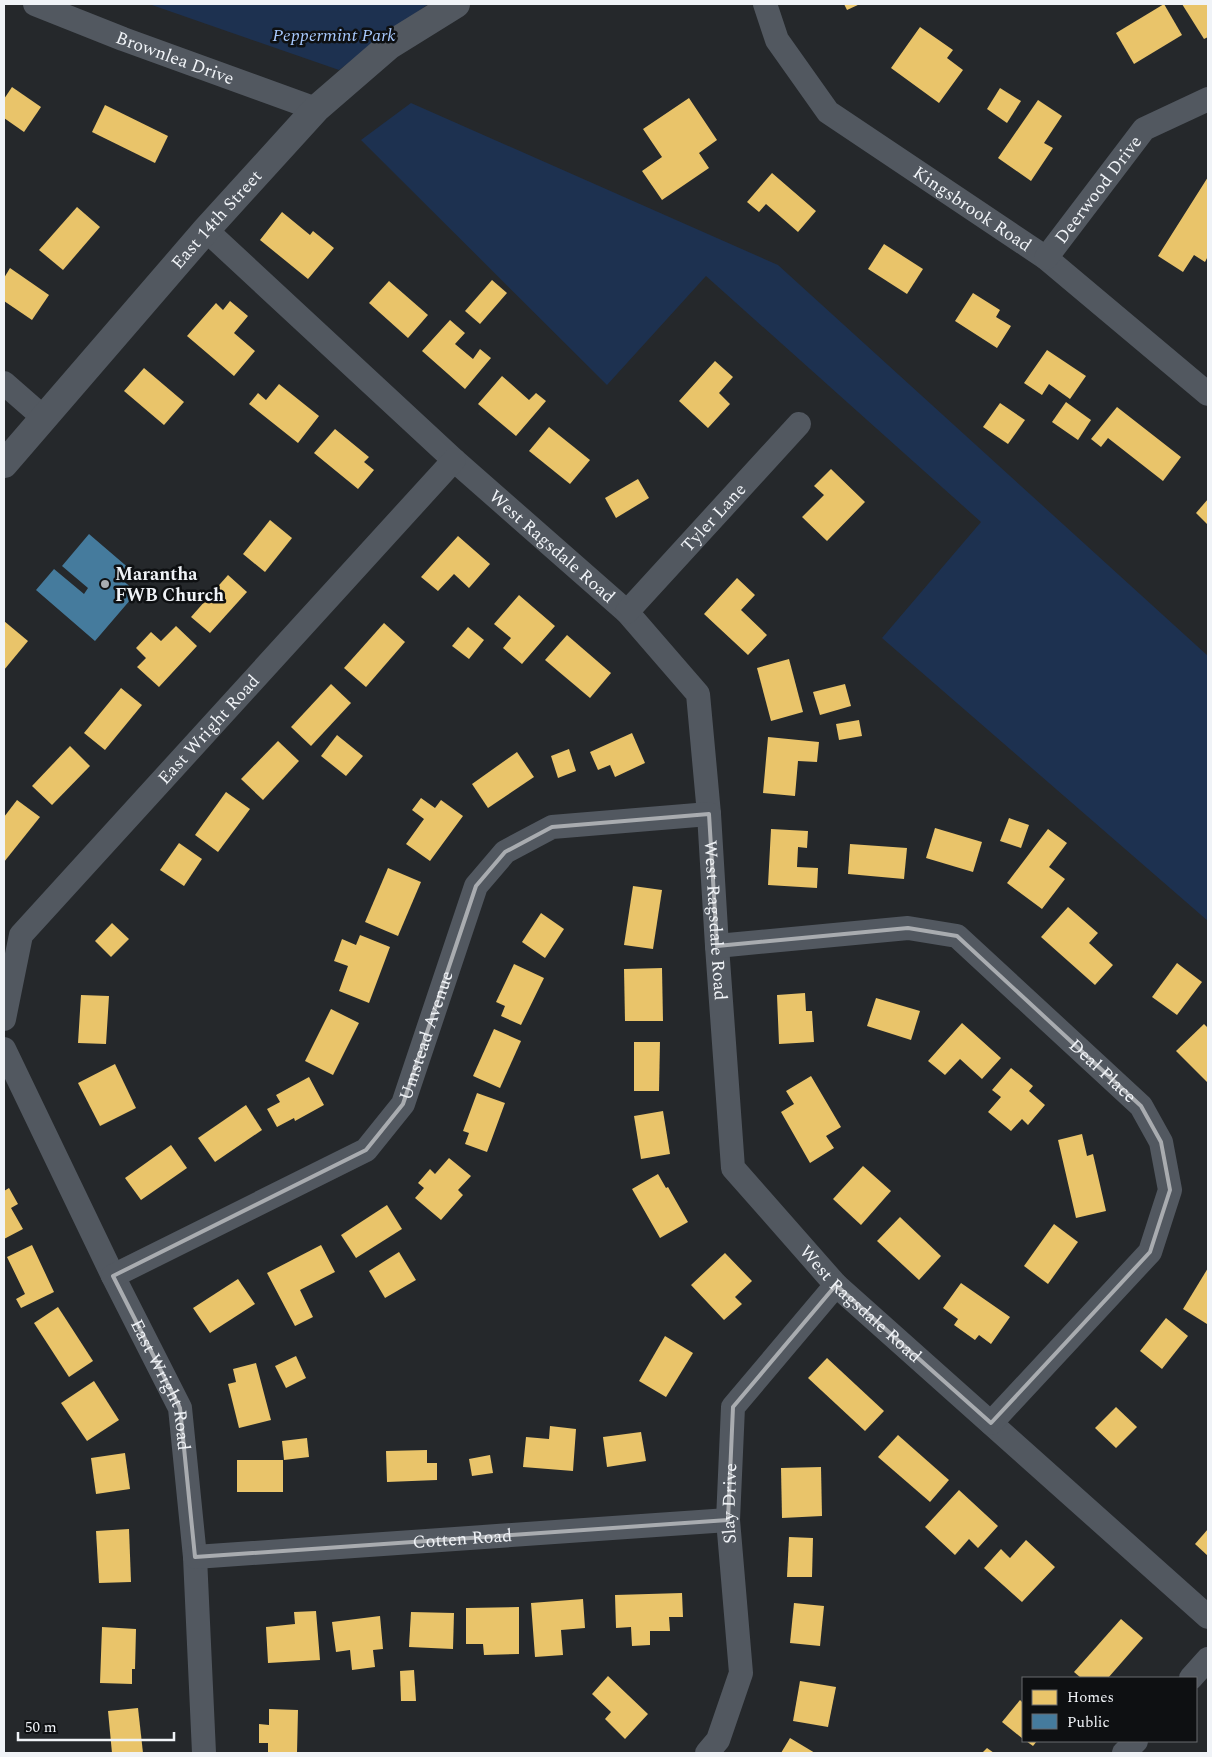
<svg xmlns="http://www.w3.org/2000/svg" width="1212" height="1757" font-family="Spectral,serif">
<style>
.green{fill:#1d3150}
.homes{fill:#e9c46a}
.public{fill:#457b9d}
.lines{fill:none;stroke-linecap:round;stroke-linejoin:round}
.minor{stroke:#525860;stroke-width:24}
.tertiary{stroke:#525860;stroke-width:28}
.marked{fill:none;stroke:#a9acb0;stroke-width:4;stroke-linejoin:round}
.poi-dot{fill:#a9acb0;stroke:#0e1012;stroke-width:2}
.labels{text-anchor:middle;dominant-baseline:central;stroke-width:5;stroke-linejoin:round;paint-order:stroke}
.park-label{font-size:18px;font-style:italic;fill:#a7c8fc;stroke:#0e1012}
.street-label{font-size:18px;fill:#f0f3f7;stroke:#0e1012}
.poi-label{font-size:18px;font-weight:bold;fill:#f0f3f7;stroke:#0e1012;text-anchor:start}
</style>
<rect width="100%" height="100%" fill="#25282b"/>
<g class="green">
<polygon points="149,4 428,4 339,70"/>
<polygon points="411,103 778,265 1208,656 1208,921 882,638 981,522 706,276 607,385 361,140"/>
</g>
<g class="homes">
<polygon points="844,4 860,4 847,10"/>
<polygon points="1164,4 1182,35 1134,64 1116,33"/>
<polygon points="1182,4 1208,4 1208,37 1204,39"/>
<polygon points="920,27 953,50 947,58 963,70 939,103 891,68"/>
<polygon points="12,87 41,107 24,132 4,118 4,99"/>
<polygon points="1000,88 1021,101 1007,123 987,109"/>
<polygon points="689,98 717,140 699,153 709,168 662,200 642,171 662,157 643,129"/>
<polygon points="1038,100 1062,116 1044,143 1053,148 1031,181 998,158"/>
<polygon points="105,105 168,136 155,163 92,132"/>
<polygon points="772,173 816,211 798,232 766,204 759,212 747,202"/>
<polygon points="1208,177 1208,256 1205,262 1194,255 1183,272 1158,256"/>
<polygon points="77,207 100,227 63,270 39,250"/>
<polygon points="282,212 310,235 313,231 334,248 308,279 260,240"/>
<polygon points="884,244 923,269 907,294 868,269"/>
<polygon points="10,268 49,295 32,320 4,301 4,278"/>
<polygon points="492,280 507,293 480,324 465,311"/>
<polygon points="389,281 428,315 408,338 369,303"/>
<polygon points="973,293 1000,310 996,317 1011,326 997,348 955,321"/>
<polygon points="230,301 248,316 234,333 255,351 234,376 187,336 216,303 223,310"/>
<polygon points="450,320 465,333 455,344 473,359 480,349 491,358 465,389 422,351"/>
<polygon points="1047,350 1086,376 1070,399 1049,384 1042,395 1024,383"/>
<polygon points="715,361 733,377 719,393 730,404 708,428 679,401"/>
<polygon points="144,368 184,402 164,425 124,391"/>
<polygon points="502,376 529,400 536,393 546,401 516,436 478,404"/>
<polygon points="279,384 319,416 298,443 249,404 258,393 266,400"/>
<polygon points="1066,402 1091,420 1078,440 1052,422"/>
<polygon points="1000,403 1025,420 1008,444 983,427"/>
<polygon points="1117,407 1181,457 1163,481 1108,438 1101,447 1091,439"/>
<polygon points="549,427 590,460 570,484 529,451"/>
<polygon points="335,429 369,457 364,462 374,470 358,489 314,453"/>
<polygon points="831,469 865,502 827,541 802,517 824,495 814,486"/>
<polygon points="638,479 649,498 616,518 605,498"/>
<polygon points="1208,499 1208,525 1196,513"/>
<polygon points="270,520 292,538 265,572 243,554"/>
<polygon points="458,536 490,564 469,588 454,574 438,591 421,577"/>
<polygon points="228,575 247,592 210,633 191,617"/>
<polygon points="737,578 755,595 741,610 767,635 748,655 704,614"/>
<polygon points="519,595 555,626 522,664 503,648 511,638 494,624"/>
<polygon points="4,621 28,641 4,670"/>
<polygon points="384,623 405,642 366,687 344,668"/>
<polygon points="176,626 197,646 159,687 137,667 146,658 136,648 151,632 161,641"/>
<polygon points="468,627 484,640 469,659 452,646"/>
<polygon points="567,635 611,673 590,698 545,660"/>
<polygon points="789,659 803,712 771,721 757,668"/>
<polygon points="331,684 351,703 311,746 291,727"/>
<polygon points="845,684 851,706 820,715 813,692"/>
<polygon points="121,688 142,705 105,750 84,733"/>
<polygon points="859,720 862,736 839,740 836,724"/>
<polygon points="632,733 645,763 615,777 610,765 598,770 590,752"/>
<polygon points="337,735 363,756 346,776 321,756"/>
<polygon points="768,737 819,742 817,762 798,761 795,796 763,793"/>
<polygon points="278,741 299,761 263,800 241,779"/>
<polygon points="70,746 90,766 52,805 32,786"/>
<polygon points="569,749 576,771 558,778 551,756"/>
<polygon points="517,752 534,777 488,808 472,784"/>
<polygon points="226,792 250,809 218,852 195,835"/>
<polygon points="421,798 435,808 441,800 463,816 430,861 406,844 424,819 412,810"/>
<polygon points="17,800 40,817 4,862 4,817"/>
<polygon points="1009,818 1029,825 1021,848 1000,841"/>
<polygon points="935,828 982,842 973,872 926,858"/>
<polygon points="771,829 808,831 807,848 798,847 797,867 818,868 817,888 768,885"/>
<polygon points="1048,829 1067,843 1049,867 1065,879 1042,909 1007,883"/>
<polygon points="179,843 202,859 184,886 160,870"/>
<polygon points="850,844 907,848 904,879 848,874"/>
<polygon points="388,868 421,882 398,936 365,922"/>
<polygon points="633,886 662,890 653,949 624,945"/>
<polygon points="1068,907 1098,933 1089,943 1113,965 1095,985 1041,937"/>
<polygon points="541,913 564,929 545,958 522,942"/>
<polygon points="112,923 129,939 111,957 95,941"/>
<polygon points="360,935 390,947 369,1003 339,991 348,966 334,961 342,939 356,945"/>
<polygon points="1177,963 1202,982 1177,1015 1152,997"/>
<polygon points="514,964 544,978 521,1025 501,1016 505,1006 496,1002"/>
<polygon points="662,968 663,1021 625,1021 624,969"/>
<polygon points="805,993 806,1011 812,1011 814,1042 779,1044 777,995"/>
<polygon points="81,995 109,996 106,1044 78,1043"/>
<polygon points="876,998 920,1011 911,1040 867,1026"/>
<polygon points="331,1009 359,1023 333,1075 305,1061"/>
<polygon points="962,1023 1001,1058 982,1079 960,1059 945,1075 928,1061"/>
<polygon points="1204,1024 1208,1028 1207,1082 1176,1051"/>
<polygon points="494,1029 521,1041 500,1088 473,1076"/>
<polygon points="634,1042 660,1042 659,1091 634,1091"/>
<polygon points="115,1064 136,1108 100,1126 78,1083"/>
<polygon points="1011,1068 1033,1086 1029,1091 1045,1105 1028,1125 1022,1119 1011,1131 988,1112 1001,1097 992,1090"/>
<polygon points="811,1076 841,1127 826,1136 834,1148 810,1163 781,1112 794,1104 786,1091"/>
<polygon points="309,1077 324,1105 295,1121 294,1118 277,1127 267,1109 280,1102 276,1095"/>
<polygon points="477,1093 505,1103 487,1152 465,1144 469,1133 463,1131"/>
<polygon points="246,1105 262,1130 215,1162 198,1138"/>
<polygon points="663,1111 670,1154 641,1159 634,1116"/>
<polygon points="1082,1134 1087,1156 1093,1154 1106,1211 1076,1218 1058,1140"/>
<polygon points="171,1145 187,1168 141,1200 125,1178"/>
<polygon points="449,1158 471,1176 458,1190 463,1195 441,1220 415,1198 424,1188 418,1183 430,1169 435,1174"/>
<polygon points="863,1166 891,1191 861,1225 833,1199"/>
<polygon points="658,1174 666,1188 668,1187 688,1222 660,1238 632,1189"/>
<polygon points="9,1188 18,1204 11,1208 23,1229 4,1239 4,1191"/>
<polygon points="387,1205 402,1229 356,1258 341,1235"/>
<polygon points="900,1217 941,1256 919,1280 877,1241"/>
<polygon points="1054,1224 1078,1242 1048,1284 1024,1266"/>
<polygon points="32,1245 54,1292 21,1308 16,1299 25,1294 7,1257"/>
<polygon points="321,1245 335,1272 300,1290 313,1317 295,1326 267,1273"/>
<polygon points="399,1252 416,1280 385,1298 369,1271"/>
<polygon points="725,1253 752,1281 735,1297 742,1304 724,1320 691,1285"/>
<polygon points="1208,1268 1208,1323 1207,1324 1183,1309"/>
<polygon points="238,1279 255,1304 210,1333 193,1308"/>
<polygon points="961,1283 1010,1317 991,1344 979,1335 975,1340 954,1325 958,1319 943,1308"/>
<polygon points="58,1307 93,1361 69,1377 34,1323"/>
<polygon points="1166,1318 1188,1336 1162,1369 1140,1351"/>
<polygon points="665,1336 693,1353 666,1397 639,1381"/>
<polygon points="296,1356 306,1378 286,1388 275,1366"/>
<polygon points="827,1358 884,1411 865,1431 808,1378"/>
<polygon points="256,1363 271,1420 239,1428 228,1384 236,1382 233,1369"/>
<polygon points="94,1381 119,1420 87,1441 61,1403"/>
<polygon points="1116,1407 1137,1427 1116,1448 1095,1428"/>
<polygon points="550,1426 576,1429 573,1471 523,1467 526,1437 549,1439"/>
<polygon points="641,1432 646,1461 607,1467 603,1437"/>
<polygon points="898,1435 949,1480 930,1502 878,1457"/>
<polygon points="307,1438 309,1457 284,1460 282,1441"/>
<polygon points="427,1450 427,1463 437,1463 437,1480 387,1482 386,1451"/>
<polygon points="125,1453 130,1489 96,1494 91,1458"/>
<polygon points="490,1455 493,1473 472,1476 469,1459"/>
<rect x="237" y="1460" width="46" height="32"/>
<polygon points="821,1467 822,1516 782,1518 781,1468"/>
<polygon points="959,1490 998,1526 978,1548 969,1539 955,1555 925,1527"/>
<polygon points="129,1529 131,1582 99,1583 96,1531"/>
<polygon points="1208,1529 1208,1556 1195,1544"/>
<polygon points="789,1537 813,1538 812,1577 787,1577"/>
<polygon points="1026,1540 1055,1567 1022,1602 984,1568 1001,1549 1010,1558"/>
<polygon points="682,1593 683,1617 669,1617 670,1631 650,1631 650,1645 632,1646 631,1627 616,1628 615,1595"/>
<polygon points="583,1599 585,1628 561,1630 563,1655 535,1657 531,1603"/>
<polygon points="794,1603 824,1606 820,1646 790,1643"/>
<polygon points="519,1607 519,1654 484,1655 483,1644 466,1644 466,1608"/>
<polygon points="316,1611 320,1660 268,1663 266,1627 295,1624 294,1612"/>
<polygon points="411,1612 454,1613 453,1649 409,1647"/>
<polygon points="380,1616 383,1649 373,1650 375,1667 352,1670 350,1650 336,1652 332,1622"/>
<polygon points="1121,1619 1143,1638 1108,1678 1081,1678 1074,1672"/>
<polygon points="102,1627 136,1629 135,1669 132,1669 132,1684 100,1683"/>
<polygon points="414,1670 416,1701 401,1701 400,1671"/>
<polygon points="608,1676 648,1714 625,1739 605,1719 611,1712 592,1694"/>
<polygon points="800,1681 836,1687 828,1727 793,1721"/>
<polygon points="1020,1700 1023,1703 1023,1739 1002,1722"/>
<polygon points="138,1708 143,1753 112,1753 108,1711"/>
<polygon points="269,1709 298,1710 297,1753 268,1753 268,1743 259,1743 259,1724 269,1725"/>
<polygon points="790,1738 815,1753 781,1753"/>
<polygon points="1026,1741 1037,1741 1033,1746"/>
<polygon points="987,1748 994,1753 982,1753"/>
</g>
<polygon class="public" points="89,534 131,570 122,580 137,592 95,641 36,590 54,569 84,594 88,588 62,566"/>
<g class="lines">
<g class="minor">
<path id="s1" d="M35,4l88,35 193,70"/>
<path id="s2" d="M765,4l12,36 51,72 218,146 162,136"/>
<path id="s3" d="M206,230l248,230 173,152 71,82 11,120 8,132 16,222 103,117 372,332"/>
<path id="s4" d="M1046,258l98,-129 64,-30"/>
<polyline points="4,383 44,418"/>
<path id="s5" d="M627,612l172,-188"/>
<path id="s6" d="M717,946l191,-18 49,8 184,170 20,36 9,48 -20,62 -159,171"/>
<path id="s7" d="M4,1019l17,-84 433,-475"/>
<path id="s8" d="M4,1049l109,227 67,132 15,149 9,196"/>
<path id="s9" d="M113,1276l253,-126 37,-46 73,-218 29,-34 47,-25 157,-13"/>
<path id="s10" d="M195,1557l533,-37"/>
<polyline points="1191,1678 1208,1659"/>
<path id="s11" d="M707,1753l11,-13 23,-67 -13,-153 5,-113 103,-122"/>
<polyline points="1124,1753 1136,1741"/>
</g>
<path class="tertiary" id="s12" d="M4,464l202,-234 110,-121 74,-64 66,-41"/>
</g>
<path class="marked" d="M709,814l8,132 191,-18 49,8 184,170 20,36 9,48 -20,62 -159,171 -155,-138 -103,122 -5,113 -533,37 -15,-149 -67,-132 253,-126 37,-46 73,-218 29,-34 47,-25z"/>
<circle class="poi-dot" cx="105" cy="584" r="5"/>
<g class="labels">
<g class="park-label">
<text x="334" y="35">Peppermint Park</text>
</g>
<g class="street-label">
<text stroke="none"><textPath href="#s1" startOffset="150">Brownlea Drive</textPath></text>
<text stroke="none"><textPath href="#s4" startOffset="86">Deerwood Drive</textPath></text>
<text stroke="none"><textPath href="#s2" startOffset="300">Kingsbrook Road</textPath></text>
<text stroke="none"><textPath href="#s12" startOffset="324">East 14th Street</textPath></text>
<text stroke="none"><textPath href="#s5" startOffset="128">Tyler Lane</textPath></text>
<text stroke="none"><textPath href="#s3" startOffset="469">West Ragsdale Road</textPath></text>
<text stroke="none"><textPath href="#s7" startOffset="364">East Wright Road</textPath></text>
<text stroke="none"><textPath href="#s3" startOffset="904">West Ragsdale Road</textPath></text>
<text stroke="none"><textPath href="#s9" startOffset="414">Umstead Avenue</textPath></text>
<text stroke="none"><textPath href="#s6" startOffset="440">Deal Place</textPath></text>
<text stroke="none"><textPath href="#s3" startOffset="1339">West Ragsdale Road</textPath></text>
<text stroke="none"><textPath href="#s8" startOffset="372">East Wright Road</textPath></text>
<text stroke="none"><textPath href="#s11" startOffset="258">Slay Drive</textPath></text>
<text stroke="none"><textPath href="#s10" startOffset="268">Cotten Road</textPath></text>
</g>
<g class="poi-label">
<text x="115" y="574">Marantha<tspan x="115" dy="21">FWB Church</tspan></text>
</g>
</g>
<rect width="1212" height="1757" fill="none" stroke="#f0f3f7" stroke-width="10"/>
<rect x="1022" y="1677" width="175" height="65" fill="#0e1012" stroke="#686b6e"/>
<rect x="1032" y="1690" width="25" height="15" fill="#e9c46a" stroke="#686b6e"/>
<text x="1067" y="1702" font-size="15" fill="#f0f3f7">Homes</text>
<rect x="1032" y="1714" width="25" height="15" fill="#457b9d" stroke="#686b6e"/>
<text x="1067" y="1727" font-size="15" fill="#f0f3f7">Public</text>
<path d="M18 1732v8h156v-8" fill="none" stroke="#f0f3f7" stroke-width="2.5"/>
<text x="25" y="1732" font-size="15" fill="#f0f3f7" stroke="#0e1012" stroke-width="4" paint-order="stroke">50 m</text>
</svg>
